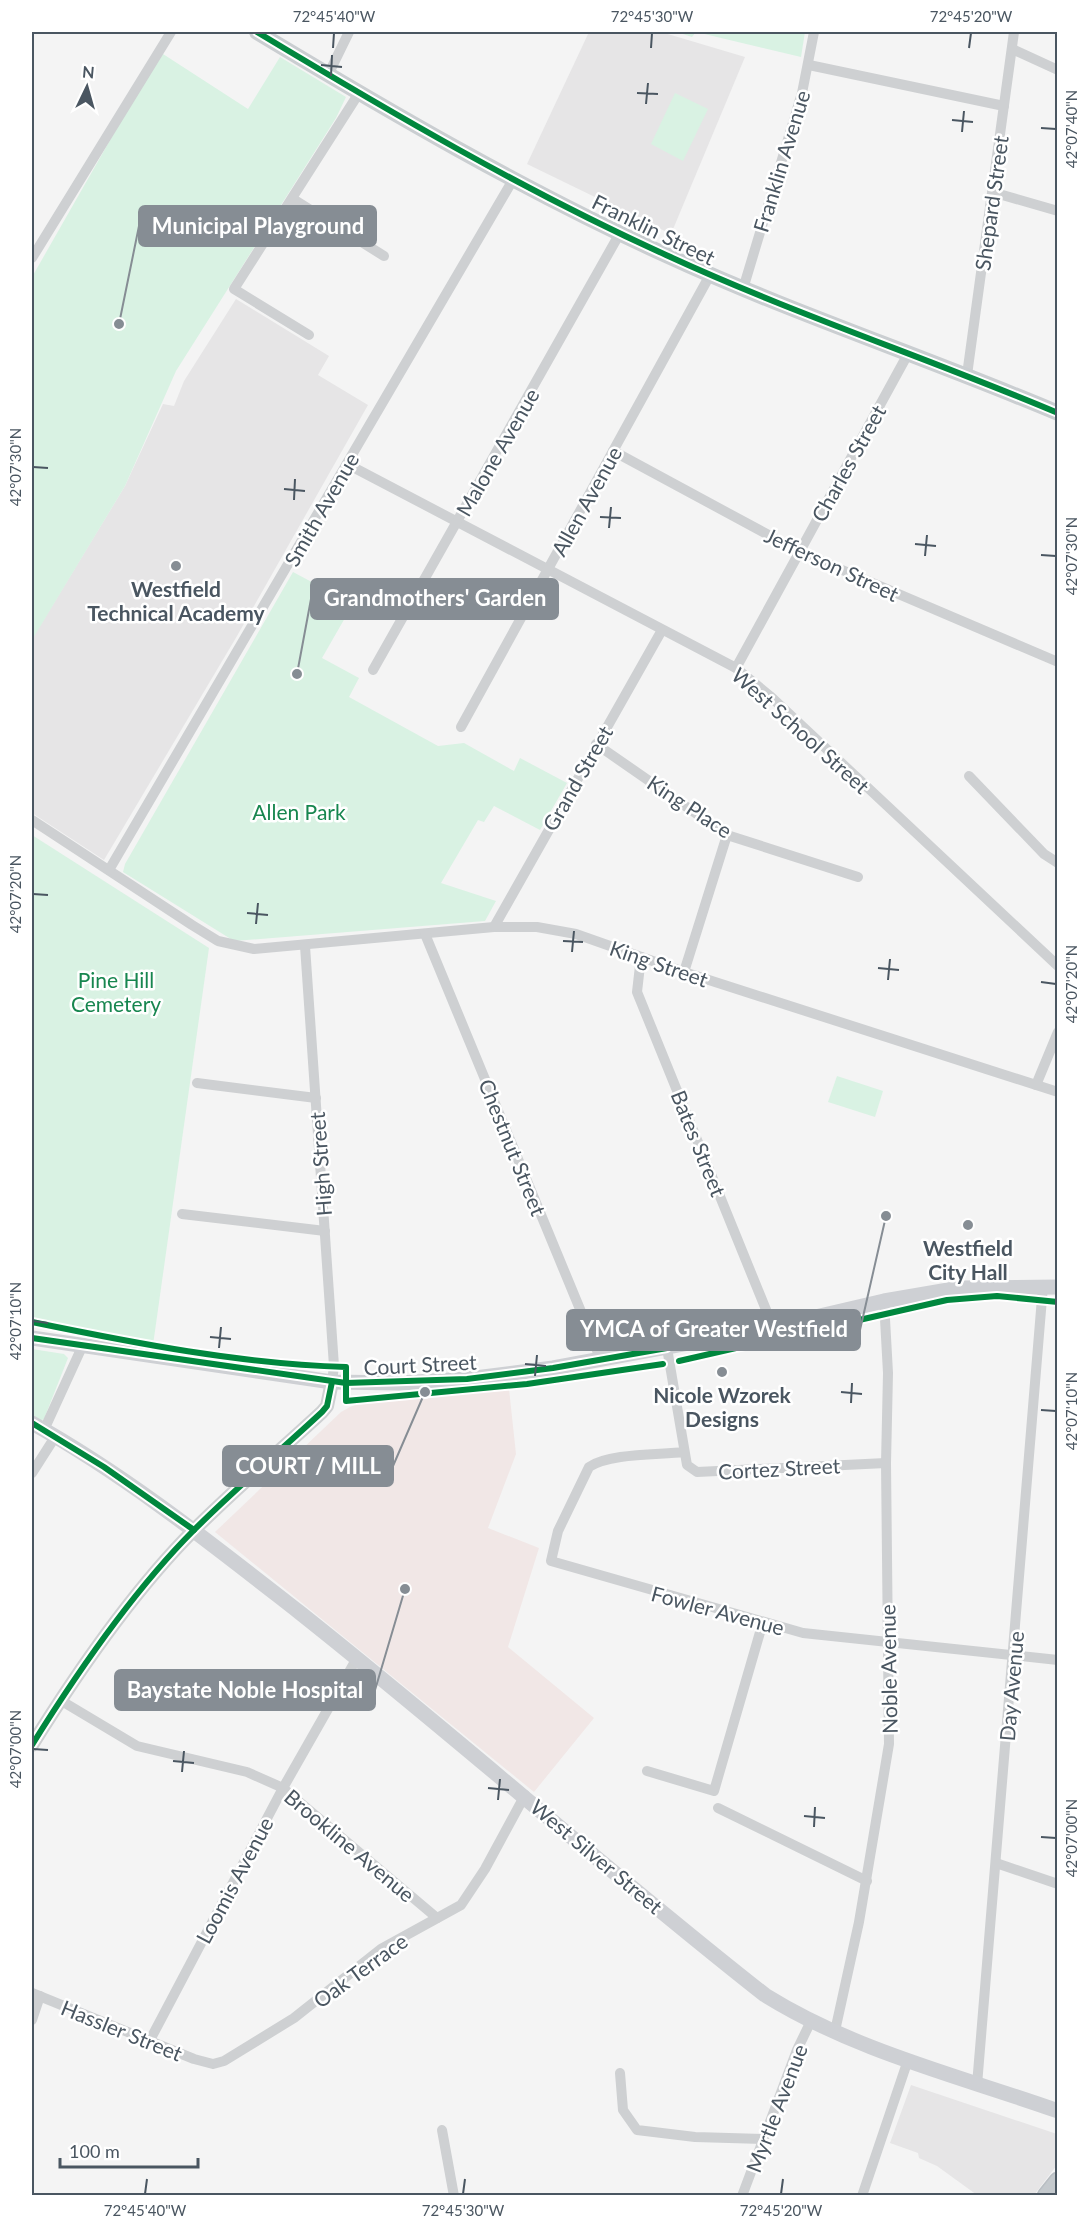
<svg xmlns="http://www.w3.org/2000/svg" width="1089" height="2227" font-family="Lato,sans-serif">
<style>
.education{fill:#e6e5e6}
.medical{fill:#f1e7e6}
.green{fill:#d9f2e3}
.lines{fill:none;stroke-linecap:round;stroke-linejoin:round}
.trunk-casing{stroke:#b9bec3;stroke-width:19}
.minor{stroke:#ced0d2;stroke-width:10}
.tertiary{stroke:#ced0d2;stroke-width:14}
.secondary{stroke:#ced0d4;stroke-width:15}
.primary{stroke:#caced1;stroke-width:16}
.trunk{stroke:#c4c9cd;stroke-width:16}
.cycleway-casing{stroke:#fff;stroke-width:10}
.cycleway{stroke:#00873e;stroke-width:6}
.ticks{fill:none;stroke:#4a5661;stroke-width:2}
.poi-dot{fill:#868d94;stroke:#fff;stroke-width:2}
.labels{text-anchor:middle;dominant-baseline:central;stroke-width:5;stroke-linejoin:round;paint-order:stroke}
.street-label{font-size:21px;fill:#4a5661;stroke:#fff}
.poi-label{font-size:21px;font-weight:bold;fill:#4a5661;stroke:#fff}
.park-label{font-size:21px;fill:#17864f;stroke:#fff}
.leader{fill:none;stroke:#868d94;stroke-width:2}
.callout-dot{fill:#868d94;stroke:#fff;stroke-width:2}
.callout{fill:#868d94;stroke:#868d94;stroke-width:2}
.callout-label{font-size:22px;text-anchor:middle;font-weight:bold;fill:#fff}
.neatline{fill:none;stroke:#4a5661;stroke-width:2}
.ticks-label{font-size:15px;text-anchor:middle;fill:#4a5661}
</style>
<rect width="100%" height="100%" fill="#f4f4f4"/>
<g class="education">
<polygon points="589,32 661,32 745,57 671,234 527,164"/>
<polygon points="236,299 329,356 318,375 368,405 237,636 104,860 32,813 32,639 125,486 163,404 174,406 184,381"/>
<polygon points="911,2085 1057,2134 1057,2165 1034,2195 977,2195 937,2166 919,2158 918,2153 890,2143"/>
</g>
<polygon class="medical" points="509,1389 516,1454 488,1528 539,1548 508,1647 594,1718 534,1792 215,1532 341,1412 350,1407 363,1402"/>
<g class="green">
<polygon points="677,32 805,32 801,57 696,32 692,37"/>
<polygon points="163,54 248,109 280,57 346,97 336,118 176,371 125,486 32,640 32,277 133,100"/>
<polygon points="675,93 708,109 683,161 651,144"/>
<polygon points="293,572 353,604 322,658 359,678 349,697 438,746 464,743 514,771 520,758 567,783 540,830 494,806 484,822 478,820 441,883 496,901 485,921 234,941 123,872 125,864"/>
<polygon points="32,835 209,948 153,1345 32,1326"/>
<polygon points="837,1076 883,1091 875,1117 828,1102"/>
<polygon points="32,1349 64,1354 68,1358 44,1419 40,1421 32,1416"/>
</g>
<g class="lines">
<defs>
<polyline id="trunk" points="1046,2196 1058,2181"/>
</defs>
<use href="#trunk" class="trunk-casing"/>
<g class="minor">
<polyline points="1012,49 1058,70"/>
<polyline points="809,65 1004,106"/>
<polyline points="328,75 349,32"/>
<polyline points="992,192 1058,211"/>
<polyline points="293,199 384,256"/>
<polyline points="32,258 171,32"/>
<polyline points="743,289 802,93 814,32"/>
<polyline points="309,335 234,289 359,93"/>
<polyline points="967,375 1014,32"/>
<polyline points="613,451 800,552 1058,662"/>
<polyline points="347,464 736,668 770,696 1058,966"/>
<polyline points="736,668 909,352"/>
<polyline points="373,670 620,233"/>
<polyline points="461,727 710,275"/>
<polyline points="596,744 727,835 858,877"/>
<polyline points="969,776 1044,854 1058,863"/>
<polyline points="32,820 192,925 218,941 254,949 494,927 537,927 576,934 684,972 1058,1092"/>
<polyline points="109,870 514,178"/>
<polyline points="494,927 662,630"/>
<polyline points="425,934 601,1360"/>
<polyline points="305,946 334,1366 332,1382"/>
<polyline points="641,957 637,992 773,1327"/>
<polyline points="684,972 727,835"/>
<polyline points="197,1083 316,1098"/>
<polyline points="1036,1085 1058,1032"/>
<polyline points="182,1214 325,1231"/>
<polyline points="667,1348 687,1465 697,1472 886,1463"/>
<polyline points="44,1430 82,1347"/>
<path d="M684,1452c-25,3 -75,1 -95,15l-31,64 -7,30 252,72 255,27"/>
<polyline points="32,1473 55,1437"/>
<polyline points="60,1700 137,1746 247,1772 283,1788 437,1918"/>
<polyline points="647,1771 714,1791 763,1622"/>
<polyline points="718,1808 867,1881"/>
<polyline points="996,1863 1058,1884"/>
<polyline points="32,1993 194,2059 213,2064 224,2061 294,2018 381,1949 461,1905 485,1869 525,1795"/>
<polyline points="32,2020 40,1996"/>
<polyline points="835,2031 859,1922 889,1744 886,1463 888,1373 884,1301"/>
<polyline points="149,2042 283,1788 357,1658"/>
<polyline points="620,2073 623,2110 637,2130 695,2137 763,2139"/>
<polyline points="977,2085 1043,1286"/>
<polyline points="442,2130 454,2196"/>
<polyline points="742,2196 797,2050 811,2021"/>
<polyline points="862,2196 908,2060"/>
</g>
<path class="tertiary" d="M32,1745c46,-74 100,-153 162,-215 41,-41 86,-79 128,-118l5,-6 5,-24"/>
<g class="secondary">
<polyline points="32,1338 332,1382 400,1383 467,1379 553,1368 764,1329 884,1301 960,1288 1058,1287"/>
<path d="M32,1423c95,53 181,122 267,189 158,125 308,259 466,383 90,56 194,81 293,116"/>
</g>
<path class="primary" d="M257,32c133,80 268,159 409,223 128,59 262,103 392,158"/>
<use href="#trunk" class="trunk"/>
<defs>
<g id="cycleway">
<path d="M257,32c133,80 268,159 409,223 128,59 262,103 392,158"/>
<path d="M32,1322c102,21 209,42 314,45v34l181,-17 136,-20"/>
<polyline points="32,1338 346,1383 467,1379 553,1368 667,1348"/>
<polyline points="679,1361 947,1300 997,1296 1058,1302"/>
<polyline points="32,1423 104,1467 194,1530"/>
<path d="M32,1745c46,-74 100,-153 162,-215 41,-41 86,-79 128,-118l5,-6 5,-24"/>
</g>
</defs>
<use href="#cycleway" class="cycleway-casing"/>
<use href="#cycleway" class="cycleway"/>
</g>
<path class="ticks" d="M333,48l1,-15M651,48l1,-15M969,48l2,-15M321,65l21,2M331,76l1,-21M637,93l21,1M646,104l2,-21M952,120l21,2M1041,128l15,1M962,132l2,-21M33,467l15,1M284,489l21,2M294,500l1,-21M600,517l21,1M609,528l2,-21M915,544l21,2M1041,555l15,1M925,556l2,-21M33,894l15,1M247,913l21,2M256,924l2,-21M563,941l20,1M572,952l2,-21M878,968l21,2M888,980l2,-21M1041,982l15,2M33,1321l15,2M210,1337l21,2M219,1348l2,-21M525,1364l21,2M535,1376l2,-21M841,1392l21,2M851,1403l1,-20M1041,1410l15,1M33,1749l15,1M173,1761l21,2M182,1772l2,-21M488,1788l21,2M498,1800l2,-21M804,1816l21,2M814,1827l1,-20M1041,1837l15,1M145,2194l2,-15M463,2194l2,-15M781,2194l2,-15"/>
<g class="poi-dot">
<circle cx="176" cy="566" r="6"/>
<circle cx="968" cy="1225" r="6"/>
<circle cx="722" cy="1372" r="6"/>
</g>
<g class="labels">
<g class="street-label">
<text transform="translate(781 161) rotate(-73)">Franklin Avenue</text>
<text transform="translate(991 203) rotate(-82)">Shepard Street</text>
<text transform="translate(654 229) rotate(26)">Franklin Street</text>
<text transform="translate(497 452) rotate(-60)">Malone Avenue</text>
<text transform="translate(848 463) rotate(-61)">Charles Street</text>
<text transform="translate(586 501) rotate(-61)">Allen Avenue</text>
<text transform="translate(321 509) rotate(-60)">Smith Avenue</text>
<text transform="translate(832 564) rotate(25)">Jefferson Street</text>
<text transform="translate(801 730) rotate(42)">West School Street</text>
<text transform="translate(577 778) rotate(-60)">Grand Street</text>
<text transform="translate(690 806) rotate(33)">King Place</text>
<text transform="translate(659 963) rotate(19)">King Street</text>
<text transform="translate(699 1143) rotate(68)">Bates Street</text>
<text transform="translate(513 1147) rotate(68)">Chestnut Street</text>
<text transform="translate(320 1164) rotate(-94)">High Street</text>
<text transform="translate(420 1364) rotate(-3)">Court Street</text>
<text transform="translate(779 1468) rotate(-3)">Cortez Street</text>
<text transform="translate(718 1610) rotate(15)">Fowler Avenue</text>
<text transform="translate(888 1669) rotate(-91)">Noble Avenue</text>
<text transform="translate(1011 1686) rotate(-85)">Day Avenue</text>
<text transform="translate(350 1845) rotate(40)">Brookline Avenue</text>
<text transform="translate(597 1856) rotate(40)">West Silver Street</text>
<text transform="translate(234 1880) rotate(-62)">Loomis Avenue</text>
<text transform="translate(360 1970) rotate(-36)">Oak Terrace</text>
<text transform="translate(122 2030) rotate(22)">Hassler Street</text>
<text transform="translate(776 2108) rotate(-69)">Myrtle Avenue</text>
</g>
<g class="poi-label">
<text x="176" y="588">Westfield<tspan x="176" dy="24">Technical Academy</tspan></text>
<text x="968" y="1247">Westfield<tspan x="968" dy="24">City Hall</tspan></text>
<text x="722" y="1394">Nicole Wzorek<tspan x="722" dy="24">Designs</tspan></text>
</g>
<g class="park-label">
<text x="299" y="811">Allen Park</text>
<text x="116" y="979">Pine Hill<tspan x="116" dy="24">Cemetery</tspan></text>
</g>
</g>
<path class="leader" d="M119 324L139 226M297 674L311 599M886 1216L860 1330M425 1392L393 1466M405 1589L375 1690"/>
<g class="callout-dot">
<circle cx="119" cy="324" r="6"/>
<circle cx="297" cy="674" r="6"/>
<circle cx="886" cy="1216" r="6"/>
<circle cx="425" cy="1392" r="6"/>
<circle cx="405" cy="1589" r="6"/>
</g>
<g class="callout">
<rect x="139" y="206" width="237" height="40" rx="6"/>
<rect x="311" y="579" width="247" height="40" rx="6"/>
<rect x="567" y="1310" width="293" height="40" rx="6"/>
<rect x="223" y="1446" width="170" height="40" rx="6"/>
<rect x="115" y="1670" width="260" height="40" rx="6"/>
</g>
<g class="callout-label">
<text x="258" y="234">Municipal Playground</text>
<text x="435" y="606">Grandmothers' Garden</text>
<text x="714" y="1337">YMCA of Greater Westfield</text>
<text x="308" y="1474">COURT / MILL</text>
<text x="245" y="1698">Baystate Noble Hospital</text>
</g>
<rect width="1089" height="2227" fill="none" stroke="#ffffff" stroke-width="66"/>
<g transform="translate(87 87) rotate(5)" stroke="#ffffff" stroke-width="4.5" paint-order="stroke">
<path d="M0-4.5L10 22L0 15L-10 22Z" fill="#4a5661"/>
<text y="-9" font-size="16" font-weight="bold" text-anchor="middle" fill="#4a5661">N</text>
</g>
<path d="M60 2158v9h138v-9" fill="none" stroke="#4a5661" stroke-width="3"/>
<text x="69" y="2158" font-size="18" fill="#4a5661" stroke="#ffffff" stroke-width="4.5" paint-order="stroke">100 m</text>
<rect x="33" y="33" width="1023" height="2161" class="neatline"/>
<g class="ticks-label">
<text x="334" y="22">72°45'40"W</text>
<text x="652" y="22">72°45'30"W</text>
<text x="971" y="22">72°45'20"W</text>
<text transform="translate(1072 129) rotate(-90)" y="5">42°07'40"N</text>
<text transform="translate(16 467) rotate(-90)" y="5">42°07'30"N</text>
<text transform="translate(1072 556) rotate(-90)" y="5">42°07'30"N</text>
<text transform="translate(16 894) rotate(-90)" y="5">42°07'20"N</text>
<text transform="translate(1072 984) rotate(-90)" y="5">42°07'20"N</text>
<text transform="translate(16 1321) rotate(-90)" y="5">42°07'10"N</text>
<text transform="translate(1072 1411) rotate(-90)" y="5">42°07'10"N</text>
<text transform="translate(16 1749) rotate(-90)" y="5">42°07'00"N</text>
<text transform="translate(1072 1838) rotate(-90)" y="5">42°07'00"N</text>
<text x="145" y="2216">72°45'40"W</text>
<text x="463" y="2216">72°45'30"W</text>
<text x="781" y="2216">72°45'20"W</text>
</g>
</svg>
